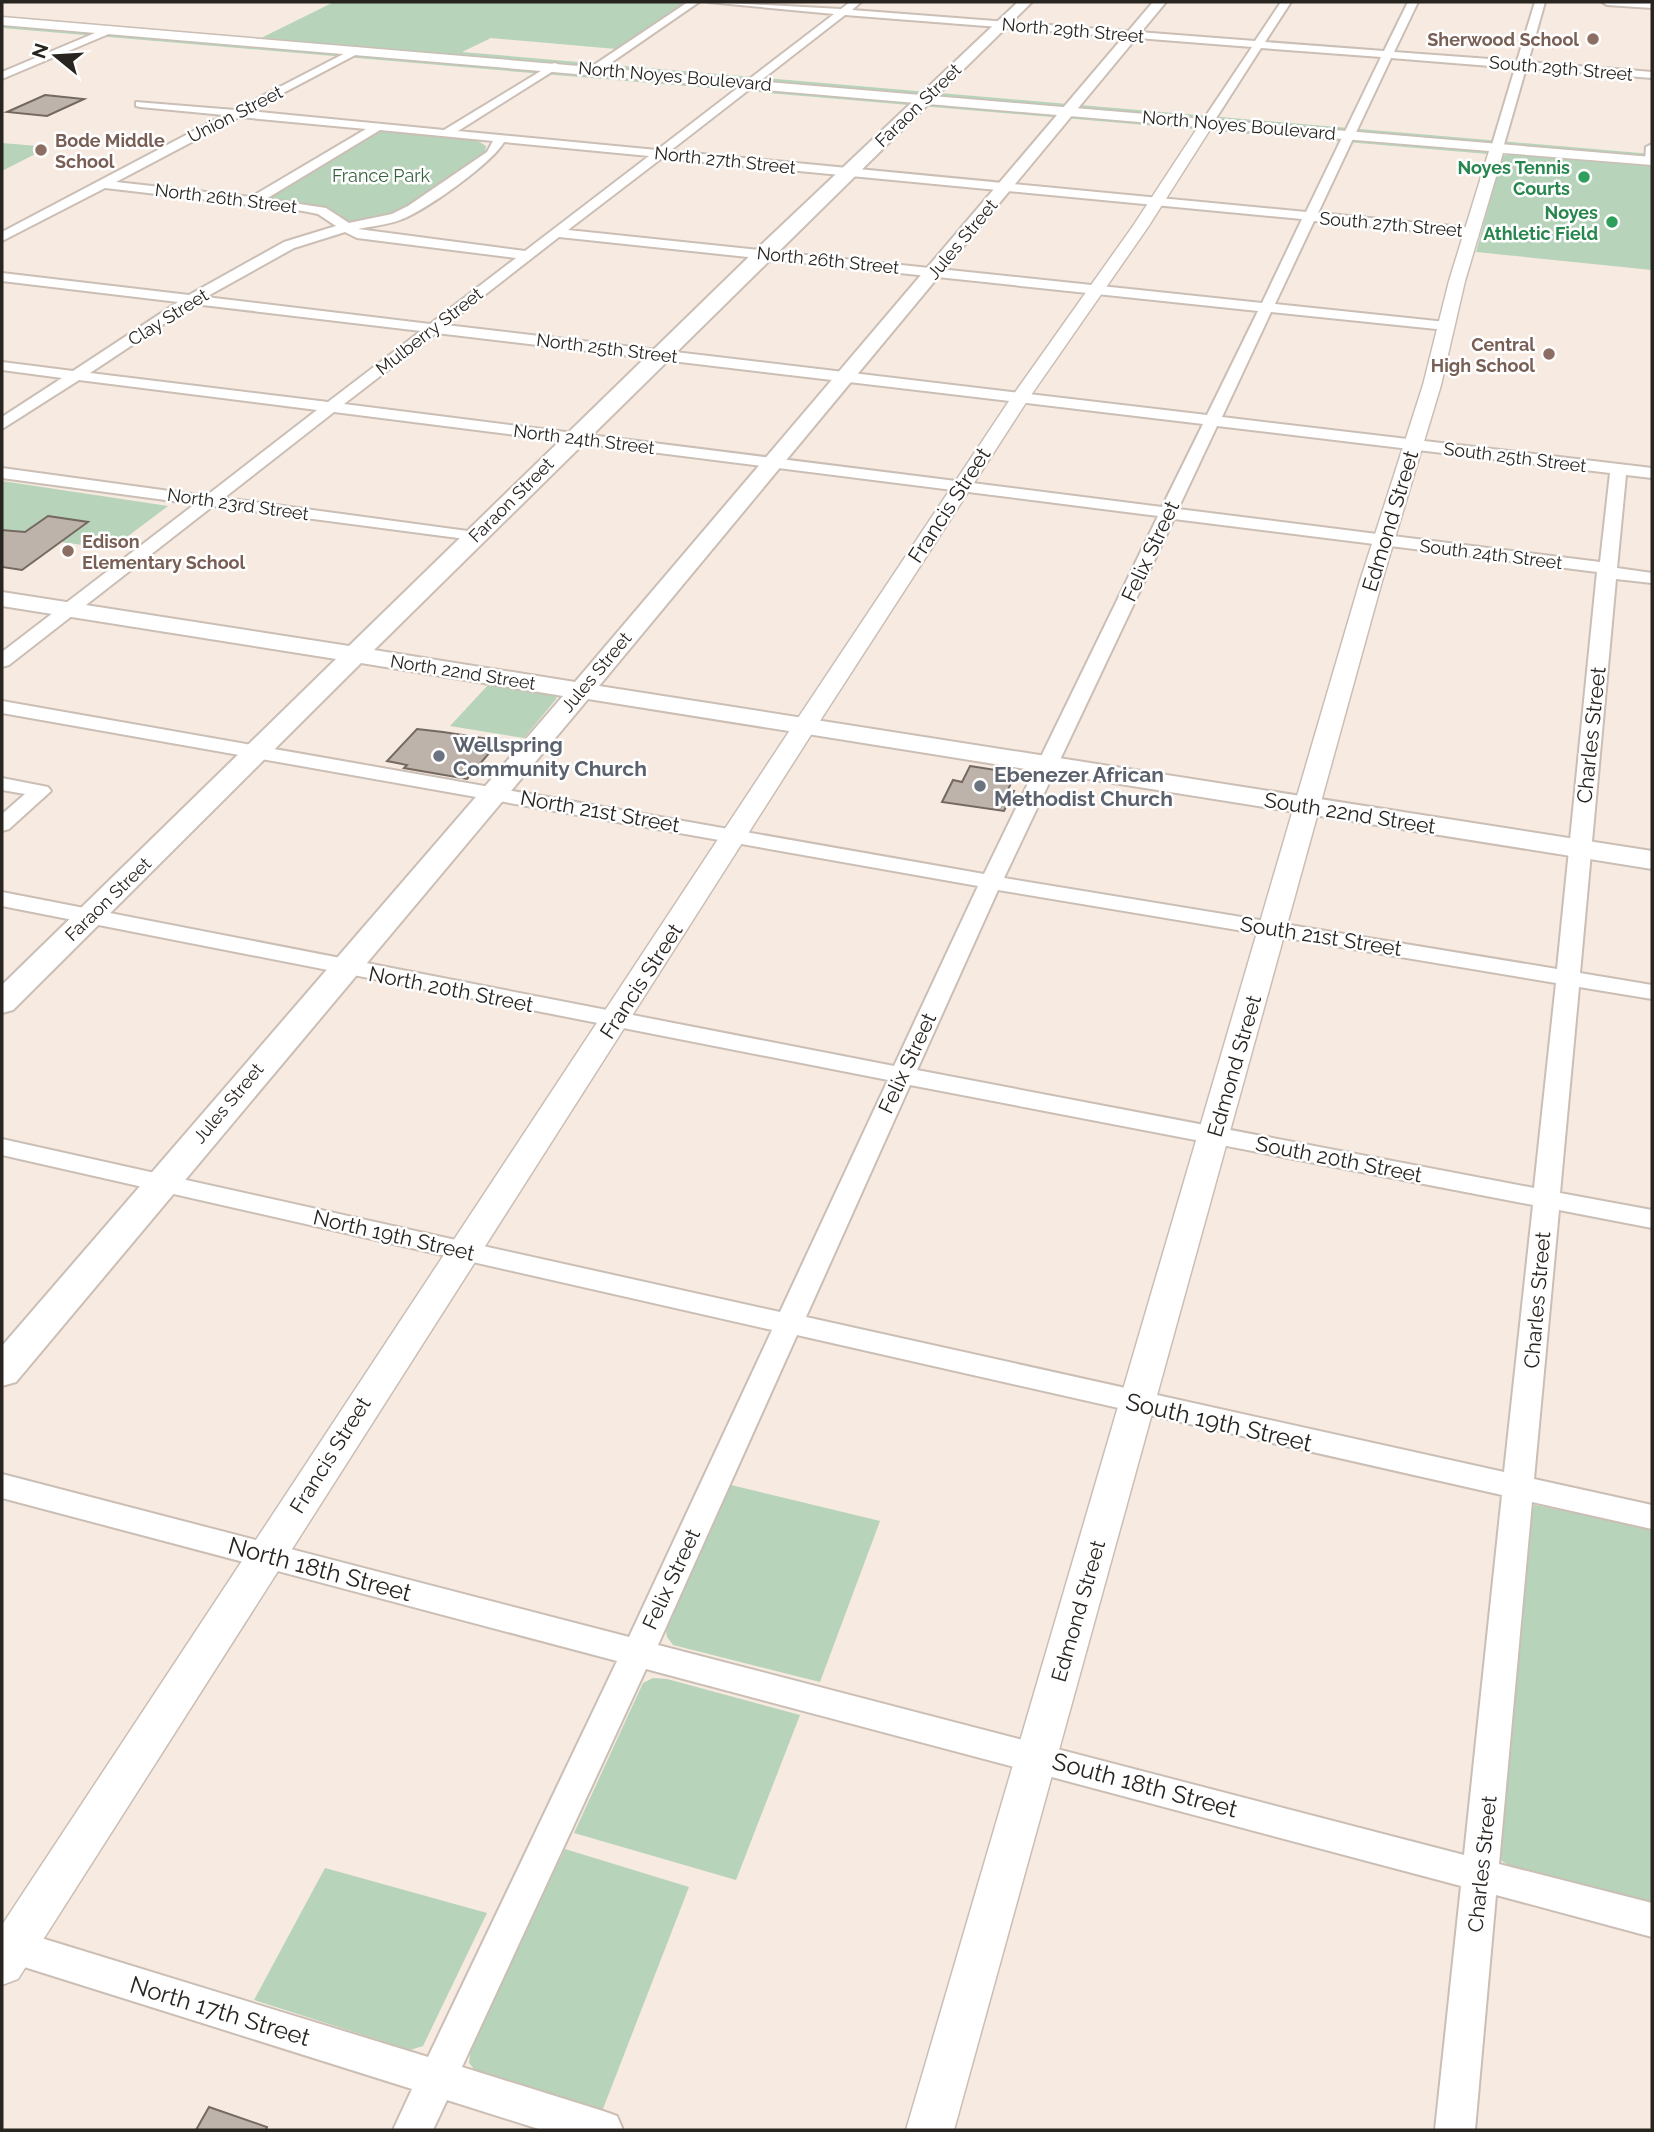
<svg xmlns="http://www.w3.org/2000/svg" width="1654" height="2132" font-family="Raleway,sans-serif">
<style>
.green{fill:#b7d3ba}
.building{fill:#beb3aa;stroke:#746961;stroke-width:2}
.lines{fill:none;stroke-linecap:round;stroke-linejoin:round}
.minor-casing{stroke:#cabeb5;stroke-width:4}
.tertiary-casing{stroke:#cabeb5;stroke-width:3}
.secondary-casing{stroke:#cabeb5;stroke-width:4}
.minor{fill:#fff;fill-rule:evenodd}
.tertiary{fill:#fff;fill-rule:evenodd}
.secondary{fill:#fff;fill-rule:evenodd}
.education-dot{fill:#8d6e63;stroke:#fff;stroke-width:2.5}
.leisure-dot{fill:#2e9e5b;stroke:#fff;stroke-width:2.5}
.worship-dot{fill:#6b7280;stroke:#fff;stroke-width:2.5}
.labels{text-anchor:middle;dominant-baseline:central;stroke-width:5;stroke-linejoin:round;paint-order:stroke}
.far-street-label{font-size:18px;fill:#282420;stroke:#fff}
.far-education-label{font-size:18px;font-weight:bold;fill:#785e54;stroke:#fff;text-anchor:end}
.far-leisure-label{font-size:18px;font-weight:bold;fill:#27864d;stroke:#fff;text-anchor:end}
.far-park-label{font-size:18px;fill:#37623e;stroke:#fff}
.street-label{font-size:21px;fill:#282420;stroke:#fff}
.worship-label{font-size:21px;font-weight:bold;fill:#5b616d;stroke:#fff;text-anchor:start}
.near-street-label{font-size:24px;fill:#282420;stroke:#fff}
</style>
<rect width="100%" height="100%" fill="#f7eae1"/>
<g class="green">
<polygon points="334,2 686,2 616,49 491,38 462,52 1652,154 1652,159 1491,145 1488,154 2,28 2,16 261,38"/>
<polygon points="381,130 473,138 486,146 485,152 396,213 351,223 319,208 267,198"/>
<polygon points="2,143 49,147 2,171"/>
<polygon points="1517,152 1652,164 1652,270 1476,252 1502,156"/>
<polygon points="2,481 168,506 111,549 61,542 87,521 48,516 25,532 2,530"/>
<polygon points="489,684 552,694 557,698 524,738 450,726"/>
<polygon points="731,1485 880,1521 820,1682 673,1645 667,1637 665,1625"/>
<polygon points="1535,1505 1652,1529 1652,1904 1510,1866 1499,1859 1528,1509"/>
<polygon points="653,1678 667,1679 800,1715 736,1880 574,1833 643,1683"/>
<polygon points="565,1849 689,1887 601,2114 480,2076 469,2063 471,2047"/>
<polygon points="325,1868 487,1913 423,2046 410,2050 254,2000"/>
</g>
<g class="building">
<polygon points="45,95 84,99 47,116 7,112"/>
<polygon points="48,516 88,522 22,570 2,567 2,530 25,532"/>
<polygon points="417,729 443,732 495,740 486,750 491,751 467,779 404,768 407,765 387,761"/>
<polygon points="970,766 1015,773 1008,790 1014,791 1004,811 942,802 953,780 962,782"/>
<polygon points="209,2107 267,2127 266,2130 196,2130"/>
</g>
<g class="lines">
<defs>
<g id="minor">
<polygon points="688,2 699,2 599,71 591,71 591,67"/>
<path d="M708,2l133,7 9,-7h11l-9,8 403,31 26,-39h10l-26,40 119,9 24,-49h10l-24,50 123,9 18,-59h10l-17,60 124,10v6l-126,-10 -23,80 -6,3 -6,-3 24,-80 -124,-10 -73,155 154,15 6,4 -6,4 -158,-15 -39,83 171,18 7,4 -7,4 -175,-18 -49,105 430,51v10l-26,-3 -9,93 35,5v10l-36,-4 -36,394 72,12v14l-73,-12 -19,206 92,17v18l-93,-18 -25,269 118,26v24l-120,-27 -33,362 153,39v34l-156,-42 -21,235h-40l26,-244 -815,-217 -184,398 141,44 14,5 6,14h-81l-95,-30 -14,30h-40l19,-41 -410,-129v-34l426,131 189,-396 -615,-163v-24l627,163 143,-307 -770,-175v-16l778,173 108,-232 -886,-174v-14l892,174 84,-180 -976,-173v-12l982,173 174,-358 -824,-104 -110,86 251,34 6,1 3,4 -3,4 -268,-35 -204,159 -7,2v-15l193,-148 -193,-26v-10l204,28 111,-86 -238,-30 -77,49v-12l60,-39 -60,-8v-8l71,9 105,-69 -176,-21v-8l187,22 95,-53 52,-16 -18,-12 -15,-3 -198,-23 -103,53v-9l222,-117 -84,-8 -4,-1v-4l99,8 122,-63 5,3 -1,2 -112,59 195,19 110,-67 4,1v4l-100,63 199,19 177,-136zM845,15l407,32 -51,76 6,3 6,-3 48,-75 120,9 -75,155 -636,-61zM239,117l127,12 -115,68 -135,-15zM380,130l113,11 -6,11 -79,54 -16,8 -43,9 -23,-15 -60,-9zM504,142l145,14 -124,95 -167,-22c14,-3 29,-4 42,-9 25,-9 91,-56 104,-78zM662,158l640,61 -40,84 -694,-73zM345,232l12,6 159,20 -86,66 -224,-27 88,-49zM559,237l699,74 -51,104 -761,-90zM194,304l227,27 -93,71 -238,-29zM436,333l767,91 -41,83 -818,-103zM1217,426l393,47 -10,89 -422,-53zM1174,519l423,53 -40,397 -553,-91zM998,890l558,93 -22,205 -617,-118zM910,1085l623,120 -29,267 -698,-155zM797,1335l705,160 -38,360 -806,-210z"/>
<polygon points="1602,2 1652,2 1652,8 1607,5"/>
<polygon points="107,28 111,33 2,79 2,72"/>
<polygon points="1652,144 1652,164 1651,165 1645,161 1646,147"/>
<polygon points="2,778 48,787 51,791 9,829 2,831 2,814 25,794 2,790"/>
</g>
<polygon id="tertiary" points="2,17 1652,157 1652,165 1503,153 1465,281 1441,385 1382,581 954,2130 906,2130 1360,581 1423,385 1449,281 1489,151 1211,128 1148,227 1029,398 816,727 18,1979 2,1985 2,1925 792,727 1011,398 1133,226 1198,127 2,25"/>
<polygon id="secondary" points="1018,2 1032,2 374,650 575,682 1153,2 1166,2 599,686 1652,851 1652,869 588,699 16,1382 2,1386 2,1346 563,696 361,663 13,1010 2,1013 2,985 336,659 2,606 2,592 349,646 760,246"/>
</defs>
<use href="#minor" class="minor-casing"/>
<use href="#tertiary" class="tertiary-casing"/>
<use href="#secondary" class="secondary-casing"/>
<use href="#minor" class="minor"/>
<use href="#tertiary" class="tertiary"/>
<use href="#secondary" class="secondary"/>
</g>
<g class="education-dot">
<circle cx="1593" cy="39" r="7"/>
<circle cx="41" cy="150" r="7"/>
<circle cx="1549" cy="354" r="7"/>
<circle cx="68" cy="551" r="7"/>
</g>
<g class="leisure-dot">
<circle cx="1584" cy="177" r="7"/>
<circle cx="1612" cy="222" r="7"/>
</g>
<g class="worship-dot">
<circle cx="439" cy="756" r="7"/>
<circle cx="980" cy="786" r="7"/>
</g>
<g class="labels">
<g class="far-street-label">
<text transform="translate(1073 30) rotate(5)">North 29th Street</text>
<text transform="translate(1561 68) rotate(5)">South 29th Street</text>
<text transform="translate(675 76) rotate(5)">North Noyes Boulevard</text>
<text transform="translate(918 105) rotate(-44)">Faraon Street</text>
<text transform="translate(235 114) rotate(-27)">Union Street</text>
<text transform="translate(1239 125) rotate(5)">North Noyes Boulevard</text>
<text transform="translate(725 160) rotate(6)">North 27th Street</text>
<text transform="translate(226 198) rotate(7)">North 26th Street</text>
<text transform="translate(1391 224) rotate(5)">South 27th Street</text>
<text transform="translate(962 239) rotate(-50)">Jules Street</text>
<text transform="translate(828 260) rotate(6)">North 26th Street</text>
<text transform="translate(168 317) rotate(-32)">Clay Street</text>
<text transform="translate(429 331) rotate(-38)">Mulberry Street</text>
<text transform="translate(607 348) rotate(7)">North 25th Street</text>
<text transform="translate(584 439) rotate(7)">North 24th Street</text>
<text transform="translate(1515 457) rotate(7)">South 25th Street</text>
<text transform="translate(511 500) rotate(-45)">Faraon Street</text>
<text transform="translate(238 504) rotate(8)">North 23rd Street</text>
<text transform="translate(1491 554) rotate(7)">South 24th Street</text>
<text transform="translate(463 672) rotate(9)">North 22nd Street</text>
<text transform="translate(596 672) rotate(-50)">Jules Street</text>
<text transform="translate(108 899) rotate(-44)">Faraon Street</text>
<text transform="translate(228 1103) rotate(-50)">Jules Street</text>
</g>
<g class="far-education-label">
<text x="1579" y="39">Sherwood School</text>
<text x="55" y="140" text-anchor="start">Bode Middle<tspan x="55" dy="21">School</tspan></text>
<text x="1535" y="344">Central<tspan x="1535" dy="21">High School</tspan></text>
<text x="82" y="541" text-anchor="start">Edison<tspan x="82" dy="21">Elementary School</tspan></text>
</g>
<g class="far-leisure-label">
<text x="1570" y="167">Noyes Tennis<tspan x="1570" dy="21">Courts</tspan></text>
<text x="1598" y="212">Noyes<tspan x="1598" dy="21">Athletic Field</tspan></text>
</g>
<g class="far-park-label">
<text x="381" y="175">France Park</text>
</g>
<g class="street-label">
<text transform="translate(949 505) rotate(-57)">Francis Street</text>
<text transform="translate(1390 521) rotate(-73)">Edmond Street</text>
<text transform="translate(1150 551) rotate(-65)">Felix Street</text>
<text transform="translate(1591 735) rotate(-84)">Charles Street</text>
<text transform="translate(600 811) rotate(10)">North 21st Street</text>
<text transform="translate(1350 813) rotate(9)">South 22nd Street</text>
<text transform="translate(1321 936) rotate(9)">South 21st Street</text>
<text transform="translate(641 981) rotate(-57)">Francis Street</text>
<text transform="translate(451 989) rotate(11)">North 20th Street</text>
<text transform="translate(907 1063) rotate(-65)">Felix Street</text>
<text transform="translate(1234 1066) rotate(-74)">Edmond Street</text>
<text transform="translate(1339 1159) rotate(11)">South 20th Street</text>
<text transform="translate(394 1235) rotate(13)">North 19th Street</text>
<text transform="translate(1537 1300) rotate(-85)">Charles Street</text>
<text transform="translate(330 1455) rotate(-58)">Francis Street</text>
<text transform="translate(671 1579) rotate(-65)">Felix Street</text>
<text transform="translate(1078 1611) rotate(-74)">Edmond Street</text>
<text transform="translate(1482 1864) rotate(-84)">Charles Street</text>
</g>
<g class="worship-label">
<text x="453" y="744">Wellspring<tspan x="453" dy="24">Community Church</tspan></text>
<text x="994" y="774">Ebenezer African<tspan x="994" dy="24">Methodist Church</tspan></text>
</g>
<g class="near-street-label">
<text transform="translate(1219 1422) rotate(13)">South 19th Street</text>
<text transform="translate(320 1569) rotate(15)">North 18th Street</text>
<text transform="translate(1145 1785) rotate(15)">South 18th Street</text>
<text transform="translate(220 2011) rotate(17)">North 17th Street</text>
</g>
</g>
<rect width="1654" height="2132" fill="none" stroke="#282420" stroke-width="7"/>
<g transform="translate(56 56) rotate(288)" stroke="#ffffff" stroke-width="5" paint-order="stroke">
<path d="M0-5L12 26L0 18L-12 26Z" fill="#282420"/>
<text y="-10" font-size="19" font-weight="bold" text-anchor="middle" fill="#282420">N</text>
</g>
</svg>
